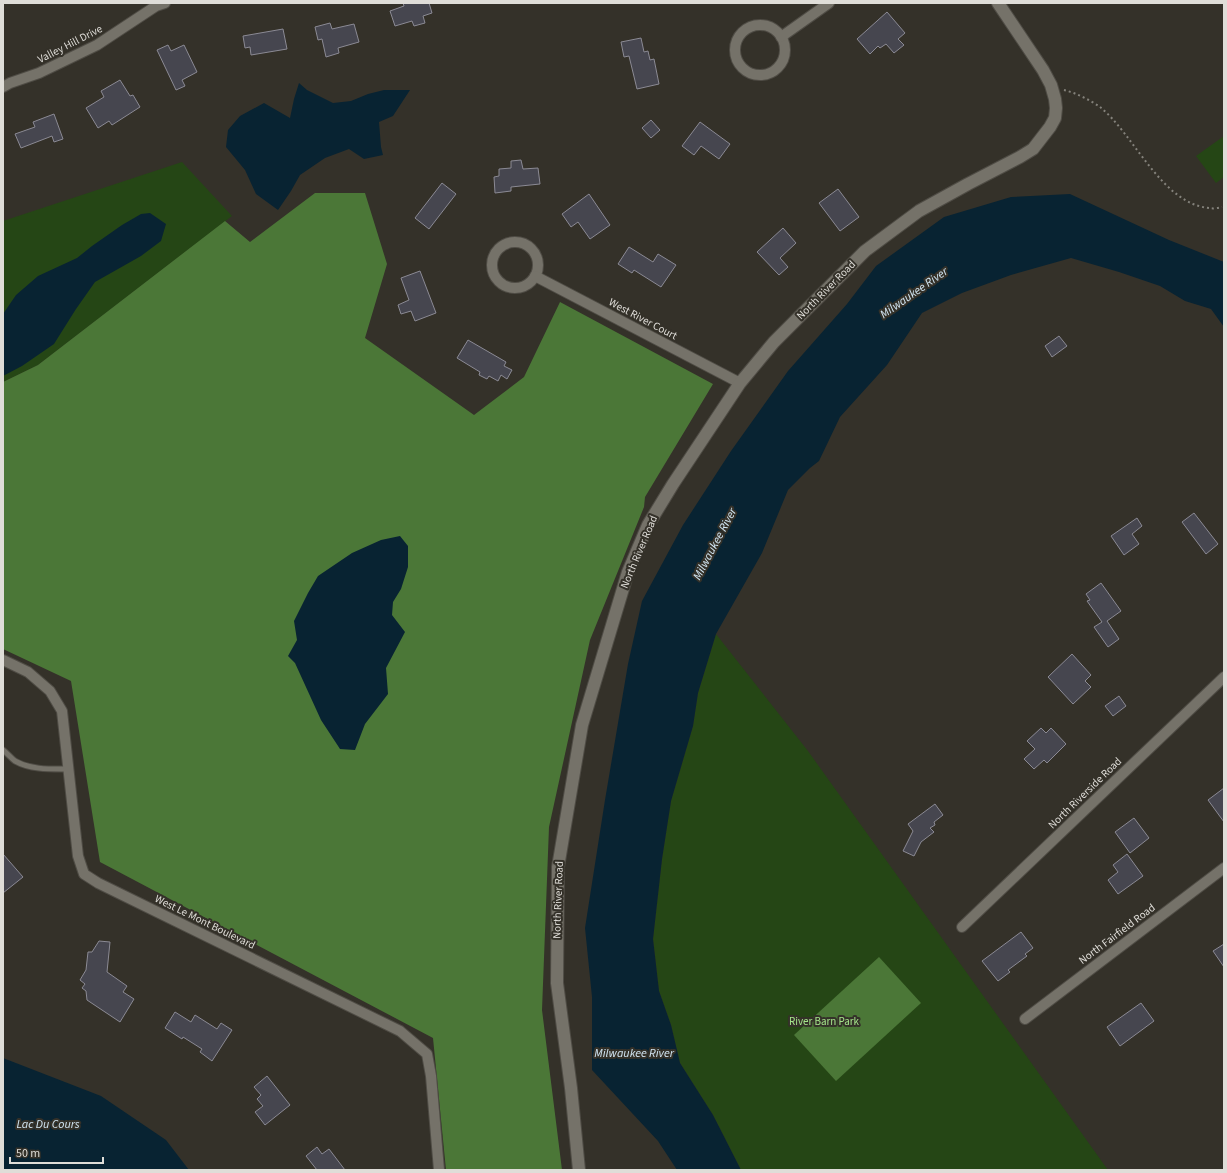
<svg xmlns="http://www.w3.org/2000/svg" width="1227" height="1173" font-family="'Source Sans 3',sans-serif">
<style>
.green{fill:#254615}
.forest{fill:#4b7737}
.water{fill:#082332}
.building{fill:#46464f;stroke:#8b8a94}
.lines{fill:none;stroke-linecap:round;stroke-linejoin:round}
.lane-casing{stroke:#4f4c45;stroke-width:7}
.street-casing{stroke:#4f4c45;stroke-width:12}
.secondary-casing{stroke:#4f4c45;stroke-width:14}
.path{stroke:#84827b;stroke-width:2;stroke-dasharray:2 3;stroke-linecap:butt}
.lane{stroke:#757269;stroke-width:5}
.street{stroke:#757269;stroke-width:10}
.secondary{stroke:#757269;stroke-width:12}
.labels{text-anchor:middle;dominant-baseline:central;stroke-width:4;stroke-linejoin:round;paint-order:stroke}
.street-label{font-size:11px;fill:#dfddd8;stroke:#343129}
.park-label{font-size:11px;fill:#a4e48a;stroke:#343129}
.water-label{font-size:12px;font-style:italic;fill:#d2e6f3;stroke:#343129}
</style>
<rect width="100%" height="100%" fill="#343129"/>
<g class="green">
<polygon points="1224,136 1224,177 1216,183 1196,156"/>
<polygon points="182,162 232,216 38,365 3,382 3,221"/>
<polygon points="716,634 808,751 1108,1170 741,1170 713,1115 680,1063 671,1025 659,991 653,939 662,859 671,801 693,726 698,693"/>
</g>
<g class="forest">
<polygon points="315,193 365,193 387,264 365,338 474,415 524,377 560,302 713,384 645,497 644,507 590,640 549,827 542,1010 562,1170 446,1170 433,1038 100,862 71,681 3,649 3,382 38,365 225,221 250,242"/>
<polygon points="879,957 921,1003 836,1081 794,1035"/>
</g>
<g class="water">
<polygon points="299,83 307,90 333,103 351,101 368,94 384,90 410,90 393,116 379,122 381,147 383,155 364,159 349,149 325,158 300,175 291,191 278,210 256,194 245,170 226,147 228,130 240,116 264,103 290,118 294,99"/>
<polygon points="1070,194 1169,240 1224,262 1224,327 1211,309 1185,301 1160,286 1119,272 1071,258 1011,275 962,293 922,313 887,365 840,417 819,461 810,468 788,490 762,553 716,634 698,693 693,726 671,801 662,859 653,939 659,991 671,1025 680,1063 713,1115 741,1170 677,1170 658,1141 592,1070 592,997 585,928 605,800 628,664 642,601 683,525 731,451 788,371 847,304 876,266 944,217 1011,197"/>
<polygon points="150,213 166,224 161,241 141,256 95,282 76,309 54,344 22,366 3,376 3,314 16,295 38,276 77,258 92,246 122,225 141,214"/>
<polygon points="400,536 408,546 408,567 401,589 393,602 392,615 405,632 386,668 388,694 365,724 355,750 340,749 321,720 295,663 288,656 297,640 294,621 308,593 318,576 352,553 381,540"/>
<polygon points="3,1058 101,1096 166,1140 189,1170 3,1170"/>
</g>
<g class="building">
<polygon points="403,3 429,3 432,13 423,16 425,23 414,26 412,21 395,26 390,11 404,6"/>
<polygon points="887,12 905,33 898,39 904,45 894,53 886,44 880,48 878,46 870,54 857,39"/>
<polygon points="330,23 332,29 354,24 359,42 338,48 339,53 326,57 322,39 318,40 315,27"/>
<polygon points="283,29 287,49 251,55 250,47 245,48 243,36"/>
<polygon points="641,38 644,52 648,51 650,60 654,59 659,84 637,89 629,56 624,57 621,42"/>
<polygon points="168,45 171,51 184,45 197,72 182,80 185,86 176,90 157,50"/>
<polygon points="120,80 130,96 133,95 140,107 112,125 109,121 98,128 86,108 104,97 101,91"/>
<polygon points="54,114 63,139 54,142 52,136 21,148 15,134 35,127 33,122"/>
<polygon points="651,120 660,130 651,138 642,128"/>
<polygon points="700,122 730,144 719,159 701,146 694,155 682,146"/>
<polygon points="521,160 523,169 538,168 540,184 511,187 511,191 495,193 494,177 499,176 499,169 511,168 511,161"/>
<polygon points="442,183 456,194 429,229 415,218"/>
<polygon points="838,189 859,217 840,231 819,203"/>
<polygon points="589,194 610,225 590,239 578,222 571,227 562,214"/>
<polygon points="783,228 796,243 780,258 788,267 779,275 757,252"/>
<polygon points="629,247 653,262 658,254 676,265 661,287 634,270 632,273 618,264"/>
<polygon points="420,271 436,313 415,321 411,311 401,314 398,305 409,300 401,278"/>
<polygon points="1059,336 1067,346 1052,357 1045,346"/>
<polygon points="468,340 506,362 504,366 512,370 507,379 501,375 498,381 489,376 487,379 479,375 480,372 457,358"/>
<polygon points="1194,513 1218,544 1206,554 1182,522"/>
<polygon points="1137,518 1142,526 1132,534 1139,544 1124,555 1111,536"/>
<polygon points="1101,583 1121,611 1107,621 1119,639 1108,647 1094,627 1102,622 1087,601 1090,600 1086,594"/>
<polygon points="1072,654 1091,675 1085,681 1091,687 1073,704 1048,677"/>
<polygon points="1119,696 1126,706 1113,716 1105,706"/>
<polygon points="1041,728 1046,733 1051,728 1066,744 1047,763 1044,760 1034,769 1024,759 1035,749 1027,741"/>
<polygon points="1224,788 1224,822 1208,800"/>
<polygon points="935,804 943,815 934,822 935,825 930,828 934,832 921,842 914,856 903,851 913,831 908,824"/>
<polygon points="1134,818 1149,838 1130,853 1115,832"/>
<polygon points="3,854 23,877 3,893"/>
<polygon points="1127,854 1143,876 1118,894 1108,880 1118,872 1113,865"/>
<polygon points="1021,932 1033,948 1025,954 1027,956 1008,970 1010,972 998,981 982,961"/>
<polygon points="99,941 110,942 107,972 127,986 123,992 134,999 120,1022 87,1000 86,991 82,988 85,984 80,980 86,970 88,952 92,952"/>
<polygon points="1224,944 1224,967 1213,951"/>
<polygon points="1141,1003 1154,1021 1120,1046 1107,1027"/>
<polygon points="175,1012 191,1022 195,1015 217,1029 221,1023 232,1030 212,1061 200,1052 202,1049 183,1037 182,1039 165,1028"/>
<polygon points="267,1076 290,1105 265,1125 255,1112 263,1106 257,1099 261,1095 254,1087"/>
<polygon points="317,1147 322,1154 329,1149 345,1170 317,1170 306,1156"/>
</g>
<g class="lines">
<defs>
<path id="lane" d="M3,750c4,3 8,8 12,11 16,9 36,8 54,8"/>
<g id="street">
<circle cx="760" cy="50" r="25"/>
<polyline points="781,37 829,3"/>
<polyline points="3,87 10,83 39,73 97,45 156,6 165,3"/>
<circle cx="515" cy="265" r="23"/>
<polyline points="535,276 740,383"/>
<polyline points="3,660 28,672 50,691 62,711 78,856 84,874 98,883 400,1031 427,1054 431,1076 439,1170"/>
<polyline points="962,927 1224,677"/>
<polyline points="1025,1019 1224,868"/>
</g>
<polyline id="secondary" points="579,1170 571,1088 557,983 558,867 582,725 628,572 648,525 673,484 740,383 774,342 865,251 919,211 968,184 1020,157 1033,149 1050,127 1055,118 1056,108 1055,99 1051,85 1043,70 998,3"/>
</defs>
<use href="#lane" class="lane-casing"/>
<use href="#street" class="street-casing"/>
<use href="#secondary" class="secondary-casing"/>
<path class="path" d="M1064,90c12,3 26,10 36,17 34,27 62,98 110,101 3,1 8,0 12,-1"/>
<use href="#lane" class="lane"/>
<use href="#street" class="street"/>
<use href="#secondary" class="secondary"/>
</g>
<g class="labels">
<g class="street-label">
<text transform="translate(70 44) rotate(-27)">Valley Hill Drive</text>
<text transform="translate(826 290) rotate(-45)">North River Road</text>
<text transform="translate(643 319) rotate(28)">West River Court</text>
<text transform="translate(639 552) rotate(-67)">North River Road</text>
<text transform="translate(1085 793) rotate(-44)">North Riverside Road</text>
<text transform="translate(558 900) rotate(-88)">North River Road</text>
<text transform="translate(205 922) rotate(26)">West Le Mont Boulevard</text>
<text transform="translate(1117 934) rotate(-37)">North Fairfield Road</text>
</g>
<g class="park-label">
<text x="824" y="1021">River Barn Park</text>
</g>
<g class="water-label">
<text transform="translate(914 293) rotate(-35)">Milwaukee River</text>
<text transform="translate(715 544) rotate(-62)">Milwaukee River</text>
<text x="634" y="1053">Milwaukee River</text>
<text x="48" y="1124">Lac Du Cours</text>
</g>
</g>
<rect width="1227" height="1173" fill="none" stroke="#dfddd8" stroke-width="8"/>
<path d="M10 1157v6h93v-6" fill="none" stroke="#dfddd8" stroke-width="2"/>
<text x="16" y="1157" font-size="12" fill="#dfddd8" stroke="#343129" stroke-width="3" paint-order="stroke">50 m</text>
</svg>
